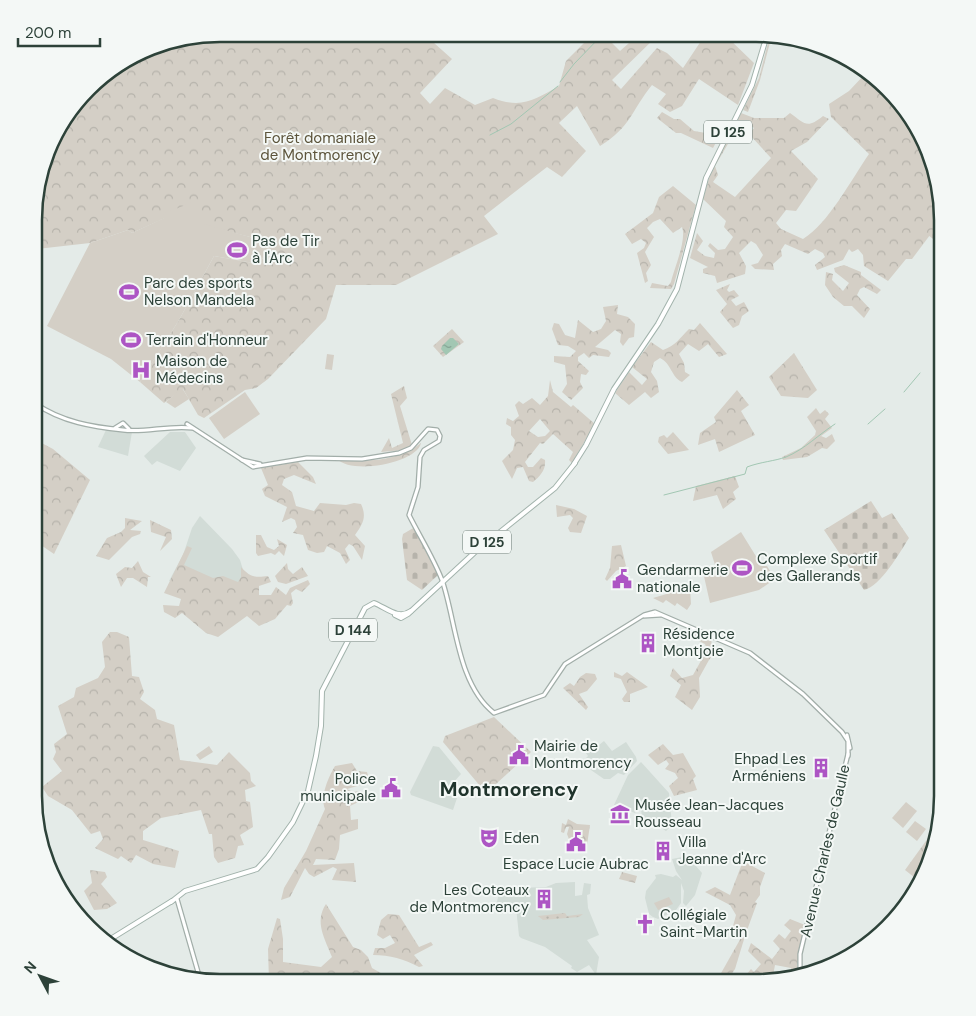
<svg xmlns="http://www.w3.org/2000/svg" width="976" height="1016" font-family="'DM Sans',sans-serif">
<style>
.built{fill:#d2dcd7}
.grass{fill:url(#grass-dots)}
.forest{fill:url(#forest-crowns);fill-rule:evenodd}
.cemetery{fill:url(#cemetery-stones)}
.garden{fill:#d4cfc6}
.water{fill:url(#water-ripples)}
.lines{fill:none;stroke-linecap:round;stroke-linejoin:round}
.stream{stroke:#a2c7b3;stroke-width:1}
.secondary-casing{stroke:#a2aea9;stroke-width:5.5}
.primary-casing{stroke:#a2b3ac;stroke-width:6}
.secondary{stroke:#fff;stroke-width:3}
.primary{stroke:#fff;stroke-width:4}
.labels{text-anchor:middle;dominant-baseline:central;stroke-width:4;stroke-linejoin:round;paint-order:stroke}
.shield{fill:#f4f8f6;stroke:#697972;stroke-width:1}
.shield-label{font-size:14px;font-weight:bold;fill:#2d4239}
.park-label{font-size:15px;fill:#5c543b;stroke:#f4f8f6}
.poi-label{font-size:15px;fill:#2d4239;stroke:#f4f8f6;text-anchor:start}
.street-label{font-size:15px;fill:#2d4239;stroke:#f4f8f6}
.district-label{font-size:20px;font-weight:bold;fill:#1f332b;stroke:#f4f8f6}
.rim{fill:none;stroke:#2d4239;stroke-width:2.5}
</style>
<defs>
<pattern id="grass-dots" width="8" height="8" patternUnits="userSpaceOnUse" patternTransform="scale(1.25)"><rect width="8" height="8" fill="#d4cfc6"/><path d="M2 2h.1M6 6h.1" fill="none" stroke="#b6b3ab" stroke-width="1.8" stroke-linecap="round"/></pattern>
<pattern id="forest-crowns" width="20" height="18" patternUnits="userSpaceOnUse" patternTransform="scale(1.25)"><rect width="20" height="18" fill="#d4cfc6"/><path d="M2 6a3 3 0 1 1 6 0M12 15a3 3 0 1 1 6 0" fill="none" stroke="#b6b3ab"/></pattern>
<pattern id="cemetery-stones" width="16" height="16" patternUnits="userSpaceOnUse" patternTransform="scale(1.25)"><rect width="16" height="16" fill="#d4cfc6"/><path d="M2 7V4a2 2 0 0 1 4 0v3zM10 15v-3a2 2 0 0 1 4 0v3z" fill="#b6b3ab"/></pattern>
<pattern id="water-ripples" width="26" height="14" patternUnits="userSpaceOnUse" patternTransform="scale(1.25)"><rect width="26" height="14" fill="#a2c7b3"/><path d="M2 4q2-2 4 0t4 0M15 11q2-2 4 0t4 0" fill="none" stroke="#84a393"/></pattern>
</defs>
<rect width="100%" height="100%" fill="#e4ebe8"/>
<g class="built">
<polygon points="106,430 132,432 128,456 98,447"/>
<polygon points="170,432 185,432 196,448 180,471 157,461 152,465 144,456"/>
<polygon points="200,516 232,549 240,560 248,586 169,581 183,555 192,528"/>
<polygon points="604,741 612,751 626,742 636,757 637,761 624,775 618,773 610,779 604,779 588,768 591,766 585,759 588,756 584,750 588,745 593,750"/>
<polygon points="433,746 439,747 461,774 452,784 458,795 453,810 411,795 410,792"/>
<polygon points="641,762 669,793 672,825 666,831 642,816 640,804 635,813 614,805 628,775"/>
<polygon points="687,856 702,873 695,895 686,906 683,903 684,891 681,883 681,903 676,910 658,919 653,917 649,914 645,898 646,891 656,878 655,875 661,874 673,877 676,875 682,880 676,871 672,859"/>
<polygon points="575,882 575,896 582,895 584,883 591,884 590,894 587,895 588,908 599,935 587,940 599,957 596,975 589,965 577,972 571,968 572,966 545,947 521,938 519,936 516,907 502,908 496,905 501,886 517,888 546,887 556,883"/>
</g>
<polygon class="grass" points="565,913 567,916 583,914 579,917 543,920 538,916"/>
<g class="forest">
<path d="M221,34h203l28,25 -32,34 10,11 15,-16 30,17 18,-7c29,11 41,2 66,-12l7,-25 26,-26h12l16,16 18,-16h20l-46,45 9,9 36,-41 10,5 16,15 22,-33h20l29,28 -16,42 -39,-26 -17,27 -12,6 -12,-8 8,-10 -14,-9c-21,26 -21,42 -52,61l-23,-40 -18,17 27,28 -24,26 -15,-10 -63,49 14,18 -102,51h-60l-10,34 -58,60 -12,9 -11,2 -41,28 -6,-3 -15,-26 -19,14 -24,-21 39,-62 35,-64 45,8 8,-13 -17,-14 -86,-22 1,3 -33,15 -4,-3 -38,13 -53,6v-64l22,-58 39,-47 62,-36z"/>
<polygon points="770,35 772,35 760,80 748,112 743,110 759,78"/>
<path d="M865,74l46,43 21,43 7,32 -5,7 7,5 1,15 -30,40h-6l-18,22 -24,-15 -1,-11 -5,-6 -6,3 -3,-3 -6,11 -26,10 -2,-5 10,-8 -2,-4 -8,-4 -7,5 -23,-10 -4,6 1,6 -9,8 1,6 -19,-1 -4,-4 7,-2 5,-8 -7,-11 -5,-3 -12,12 7,13 -1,8 -28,9 -2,-7 -12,-3v-4l5,-2 -18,-9 7,-25 6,8 -6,9 8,6 9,2 1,-5 -7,-7 2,-3 8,7 7,-1 8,-12 -9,-10 2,-6 -23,-22 10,-34 28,-52 13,5h30l6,-5c15,11 17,16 33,3l6,3 -22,23 -16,9 27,28 -22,32 -10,-1 -10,13 5,6 22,10c25,-15 48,-59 66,-85l-38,-37 -2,-13 20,-13zM742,120l12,8 -5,6 22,24 -36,39 -22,-15 5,-7 -3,-9z"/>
<polygon points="662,112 674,119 680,119 694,131 706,133 713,130 720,135 713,148 681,133 676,133 657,118"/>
<path d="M673,186l23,19 -22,79 -3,5 -21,-1 2,-5 16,3 3,-4c3,-13 16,-43 11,-55l-9,6 -13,-14 -7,3 -6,6 7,9 -9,15 6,13 -5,8 2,8 -3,2 -8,-30 7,-5 2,-5 -5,-4 -9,5 -7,-10 28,-21 6,-16z"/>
<polygon points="844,265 861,272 861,275 881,290 877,294 864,287 860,289 857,295 870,309 864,318 852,306 844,306 833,297 825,285 826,272 833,274 832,280 843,291 849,283 835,272 834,268"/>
<polygon points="730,284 727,290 729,292 734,290 739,296 731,300 736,306 744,302 749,311 742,316 739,325 733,328 720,312 727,304 716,290"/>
<polygon points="618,305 617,314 628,317 635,324 634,337 629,338 623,346 620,342 621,334 615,330 595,347 608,350 611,353 609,357 593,355 589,358 584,353 578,357 578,361 589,371 586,375 581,374 580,382 583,388 571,400 562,392 567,384 565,365 554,362 554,356 570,357 576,351 568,346 558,345 552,329 554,323 559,324 565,335 575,338 578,320 593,332 601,329 606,321 603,307"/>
<path d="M700,323l27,31 -8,3 -11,-13 -9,7 -11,-7 -9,10 5,9 1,9 5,3 -8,7c-11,-5 -10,-18 -22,-24l-6,4 -3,10 6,9 2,11 -8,6 -6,-6 -16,13 -14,-12 14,-21 13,13 5,-6 -15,-12 19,-25 12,8c12,-4 17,-12 26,-21l5,1z"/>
<polygon points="452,329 464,342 443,357 433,346"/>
<polygon points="794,353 817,390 808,398 781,396 769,377"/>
<path d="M550,380l3,12 18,15 2,-2 22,19 -23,39 -3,-3 4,-8 -20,-18 -10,10 -3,-1 -15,19 3,5h5l8,-9 4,2c1,10 -5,16 -12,22l-4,-1 -6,-14 -6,1 -5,11 -10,-18 11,-11 2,-10 -4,-5v-8l-5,-3 1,-6 6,3 6,-5 -4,-11 4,-4 4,3 9,-6 8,7 8,-9zM540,419l10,12 -5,5 -7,1 -9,-6z"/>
<polygon points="404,386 407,398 400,406 412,445 403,450 381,452 389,438 392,448 403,443 391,394"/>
<polygon points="737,390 749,405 741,411 755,435 719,452 715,439 698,445 700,433 716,422 714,417"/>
<polygon points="816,408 820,414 825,410 829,414 825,419 832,428 821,436 826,438 832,434 835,441 827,449 822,448 807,457 783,460 782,457 801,448 815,435 816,431 807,417"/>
<polygon points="673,432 689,450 668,454 658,442 659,437 664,435 667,438"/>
<polygon points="36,440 53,449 90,480 54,554 35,541"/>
<path d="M421,443c-4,20 -69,32 -84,16 30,3 60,3 84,-16z"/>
<path d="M298,462l15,15 3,7 -22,-9 -10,4 -2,6 10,7 4,14 18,5 6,-8 26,2 8,-2 7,1c6,13 2,20 -6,31l10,11 -3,14 -9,-14 -4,-2 -4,5 5,11 -4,4 -6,-11 -13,-7 -3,6 -7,1 -9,-3 -5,-15 -10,-2 4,-6 -2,-7 -4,-2 -9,4 5,-15 -22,-11 -3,-7 6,-4 -7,-17z"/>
<polygon points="735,476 739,487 733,492 736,499 723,509 717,495 693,501 696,486"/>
<polygon points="556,505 574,509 587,516 581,533 570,532 568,528 573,518 570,515 557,517"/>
<polygon points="125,518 142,521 130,530 141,531 140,534 132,537 109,560 96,556 107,538 121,532 125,528"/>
<polygon points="150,520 171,530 172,539 160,551 166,537 151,532"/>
<polygon points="256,535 261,535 267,547 274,550 279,546 277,539 287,545 284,556 279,551 275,555 271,553 258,556 256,553"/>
<polygon points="621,545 626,566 616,571 607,581 605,579 610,568 612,546"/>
<path d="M187,546l5,2 -8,17 29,13 10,-2 15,6 3,-5v-10c9,10 14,11 27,9l3,6 -12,4v9h12l5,-8 10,8 4,-7 18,-8 2,4 -8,8 -6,-3 -5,4 2,10 -2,3 -4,-1 -12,14 -16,7 -12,-10 -29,21 -12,-4 -24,-20 -7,5 -11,-6 -1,-7 16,1 2,-7 -17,-6z"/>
<polygon points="138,561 143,572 151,577 148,577 147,587 133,578 127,578 121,587 116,574 125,567 132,568"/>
<polygon points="287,563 288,569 293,574 302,567 308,576 286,584 278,582 275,576"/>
<polygon points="692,631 711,638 712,647 716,651 709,660 699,678 700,697 692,710 675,697 681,685 670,676 673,668 682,678 693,675 707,650 705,644 695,639 691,634"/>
<polygon points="110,632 117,632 129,637 132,676 139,677 144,692 140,699 155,710 157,719 174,725 180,760 217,765 229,752 250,773 251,781 256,786 245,790 246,801 250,802 253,827 240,835 244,845 238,846 235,858 218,863 214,857 212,834 209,834 201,810 161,818 143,831 143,840 179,851 175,868 153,864 136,855 131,863 121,856 118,859 95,848 103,839 100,831 91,834 72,810 48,796 42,787 62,771 53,759 56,752 54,744 67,734 58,706 74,697 76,688 98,678 105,667 102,642"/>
<polygon points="614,672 622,676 627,672 648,687 630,694 630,702 624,702 622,699 627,692 621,679 614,677"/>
<polygon points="586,673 595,674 597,679 587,691 579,694 588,707 586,710 563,688 570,683 574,686 580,677"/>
<polygon points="494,717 531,752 486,793 443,742 445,736"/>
<polygon points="663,744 673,755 683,753 696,776 693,779 697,790 674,796 669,786 678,778 675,773 665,769 669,764 666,760 658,765 648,755"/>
<path d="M352,763l5,8 10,1 2,7 -5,5 -17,5 6,3 9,-1 3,8 -15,7 1,14 7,-1v10l-18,6 -1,14 -4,11 -19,-1 -3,6 41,-2 2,19 -24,-2 5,-11 -4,-2 -19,10 -5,-3 -4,-6 -15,29 -9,3 3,-12 22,-37 19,-42c-5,-13 3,-31 10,-43z"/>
<polygon points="568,819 577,824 590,825 587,845 584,845 581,838 573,838 570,842 567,834 569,827 566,827 564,833 561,832 562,823 566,825"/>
<polygon points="936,827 920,881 919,881 905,870"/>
<polygon points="743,861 765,873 760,887 760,895 755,902 757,903 746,933 733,926 736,915 730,905 705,892 715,887 730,895"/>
<polygon points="90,870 105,872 107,877 101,884 117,903 107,909 94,910 84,891 92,883"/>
<polygon points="622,872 637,876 635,883 619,879"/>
<path d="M326,904l27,43 8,3 7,7 4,11 14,8v6h-117l-1,-33 9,-31 3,1 3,20v23l38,5 11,-10c-7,-18 -18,-35 -6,-53z"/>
<path d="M388,914l11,1 20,32 12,-5 2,3 -19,10 9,11 -4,1c-15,-8 -29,-12 -46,-12l2,-7h10l10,-5 -5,-8 -7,4 -6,-4 4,-15z"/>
<polygon points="790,919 805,925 797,965 797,976 791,973 791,968 775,965 772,981 751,982 746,975 751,969 754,972 761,964 748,951 751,943 772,959 780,949 773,941 779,934 785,939 791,931 784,925"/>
<polygon points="742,936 745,936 735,969 726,982 716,982"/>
</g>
<g class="cemetery">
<polygon points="942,219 942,246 928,235"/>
<path d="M871,501l11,17 10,-5 17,25c-9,14 -28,48 -45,52l-40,-60z"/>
<polygon points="415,527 438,575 422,590 407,580 402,539 403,534"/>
</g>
<g class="garden">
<polygon points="193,202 204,224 250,237 267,251 259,264 214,256 179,320 140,382 111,359 47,326 90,243 128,230 132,233 164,218 163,214"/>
<polygon points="327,354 334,355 332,370 325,369"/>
<polygon points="182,388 189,399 175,408 166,402"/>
<polygon points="245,392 260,414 224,439 209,418"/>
<polygon points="741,532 762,566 767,566 775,579 759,590 710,603 703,572 716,568 711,552"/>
<polygon points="690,587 691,604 687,610 677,603 675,606 666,600 663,603 653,598"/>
<polygon points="209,746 213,752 200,760 196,755"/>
<polygon points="906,802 917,811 903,828 892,818"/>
<polygon points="915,821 926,829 917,841 906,832"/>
<polygon points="669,897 673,904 658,910 654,903"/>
</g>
<polygon class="water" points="450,338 453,338 459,344 446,355 441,349 442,346"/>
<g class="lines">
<g class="stream">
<polyline points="560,82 574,64 602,35"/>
<polyline points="490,135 511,124 558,86"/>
<polyline points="904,392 920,373"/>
<polyline points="868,424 885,409"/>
<path d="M664,495l81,-21 2,-7c13,-5 28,-6 39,-10 19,-8 32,-22 49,-33"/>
</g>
<defs>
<g id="secondary">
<path d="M36,404c26,18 57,23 87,26 22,3 46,-5 69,-2"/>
<path d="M187,424l66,43 54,-9 55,1 37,-6 12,-5 17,-19 9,1 3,6 -1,5 -15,9 -4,7 -2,30 -9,28c11,22 24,42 33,65 14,40 15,104 52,133l50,-18 21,-31 79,-49 11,-3 95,41 53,41 39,38 6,9v15"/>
<polyline points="115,428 123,423 129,429"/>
<polyline points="242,460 260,464"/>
<polyline points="644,616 660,615"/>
<polyline points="847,735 850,748"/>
<polyline points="177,899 200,979"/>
<polyline points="800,975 800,954 848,754"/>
</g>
<g id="primary">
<polyline points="574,464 586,445 614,389 658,324 677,289 706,178 752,85 767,35"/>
<polyline points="395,615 401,618 408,614 474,553 555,488 575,463"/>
<path d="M171,902l14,-11 72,-22 11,-12 25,-35 15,-31 8,-35 5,-30 1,-35 43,-83 9,-5c13,5 24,17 37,8"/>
<polyline points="109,940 172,901"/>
</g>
</defs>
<use href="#secondary" class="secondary-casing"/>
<use href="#primary" class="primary-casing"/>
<use href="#secondary" class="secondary"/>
<use href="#primary" class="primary"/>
</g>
<defs>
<symbol id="stadium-bare" viewBox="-9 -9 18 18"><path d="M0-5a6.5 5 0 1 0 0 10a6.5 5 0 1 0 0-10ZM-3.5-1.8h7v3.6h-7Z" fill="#ad55c4" stroke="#f4f8f6" stroke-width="2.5" paint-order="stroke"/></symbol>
<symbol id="hospital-bare" viewBox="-9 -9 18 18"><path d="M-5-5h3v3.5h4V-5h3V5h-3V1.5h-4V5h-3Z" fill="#ad55c4" stroke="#f4f8f6" stroke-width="2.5" paint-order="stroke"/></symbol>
<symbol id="civic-bare" viewBox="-9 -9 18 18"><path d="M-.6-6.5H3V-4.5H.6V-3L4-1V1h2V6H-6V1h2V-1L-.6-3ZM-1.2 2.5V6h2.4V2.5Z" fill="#ad55c4" stroke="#f4f8f6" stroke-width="2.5" paint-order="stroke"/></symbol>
<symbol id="building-bare" viewBox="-9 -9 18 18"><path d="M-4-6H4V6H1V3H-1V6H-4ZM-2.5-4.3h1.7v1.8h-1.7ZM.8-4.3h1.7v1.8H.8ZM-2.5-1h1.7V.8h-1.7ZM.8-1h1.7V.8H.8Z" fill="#ad55c4" stroke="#f4f8f6" stroke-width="2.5" paint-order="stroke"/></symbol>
<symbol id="museum-bare" viewBox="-9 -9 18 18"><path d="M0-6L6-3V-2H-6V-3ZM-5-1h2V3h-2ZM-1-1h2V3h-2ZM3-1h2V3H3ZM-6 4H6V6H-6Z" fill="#ad55c4" stroke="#f4f8f6" stroke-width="2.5" paint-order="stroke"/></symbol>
<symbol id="theatre-bare" viewBox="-9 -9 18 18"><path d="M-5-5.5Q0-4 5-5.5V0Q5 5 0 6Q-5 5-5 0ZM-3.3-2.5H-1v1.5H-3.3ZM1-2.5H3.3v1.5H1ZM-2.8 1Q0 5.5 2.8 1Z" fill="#ad55c4" stroke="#f4f8f6" stroke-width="2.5" paint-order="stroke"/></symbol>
<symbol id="church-bare" viewBox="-9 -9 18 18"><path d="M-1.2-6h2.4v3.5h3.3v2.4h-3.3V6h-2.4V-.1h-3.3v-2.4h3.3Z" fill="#ad55c4" stroke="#f4f8f6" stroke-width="2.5" paint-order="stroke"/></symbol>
</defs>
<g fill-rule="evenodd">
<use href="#stadium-bare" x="223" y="236" width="28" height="28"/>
<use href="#stadium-bare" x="115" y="278" width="28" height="28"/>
<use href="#stadium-bare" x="117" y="326" width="28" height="28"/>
<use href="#hospital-bare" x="127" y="356" width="28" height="28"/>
<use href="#stadium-bare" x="728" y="554" width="28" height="28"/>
<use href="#civic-bare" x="608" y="565" width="28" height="28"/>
<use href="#building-bare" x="634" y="629" width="28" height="28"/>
<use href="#civic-bare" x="505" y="741" width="28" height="28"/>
<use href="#building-bare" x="807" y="754" width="28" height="28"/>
<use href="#civic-bare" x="377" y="774" width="28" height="28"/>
<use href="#museum-bare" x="606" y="800" width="28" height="28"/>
<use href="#theatre-bare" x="475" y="824" width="28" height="28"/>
<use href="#civic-bare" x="562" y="828" width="28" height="28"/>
<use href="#building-bare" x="649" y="837" width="28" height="28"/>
<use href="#building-bare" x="530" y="885" width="28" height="28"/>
<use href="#church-bare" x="631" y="910" width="28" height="28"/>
</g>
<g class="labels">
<g class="shield">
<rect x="704" y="120.5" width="48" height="23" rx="4"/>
<rect x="463" y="530.5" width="48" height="23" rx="4"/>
<rect x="329" y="618.5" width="48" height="23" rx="4"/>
</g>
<g class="shield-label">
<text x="728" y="132">D 125</text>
<text x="487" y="542">D 125</text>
<text x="353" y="630">D 144</text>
</g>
<g class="park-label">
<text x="320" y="138">Forêt domaniale<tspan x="320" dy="17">de Montmorency</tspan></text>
</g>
<g class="poi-label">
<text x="252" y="241">Pas de Tir<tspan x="252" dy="17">à l'Arc</tspan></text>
<text x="144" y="283">Parc des sports<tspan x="144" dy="17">Nelson Mandela</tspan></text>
<text x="146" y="340">Terrain d'Honneur</text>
<text x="156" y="361">Maison de<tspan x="156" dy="17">Médecins</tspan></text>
<text x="757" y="559">Complexe Sportif<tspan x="757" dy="17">des Gallerands</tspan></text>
<text x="637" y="570">Gendarmerie<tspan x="637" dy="17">nationale</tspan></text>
<text x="663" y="634">Résidence<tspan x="663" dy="17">Montjoie</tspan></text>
<text x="534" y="746">Mairie de<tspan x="534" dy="17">Montmorency</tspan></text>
<text x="806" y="759" text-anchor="end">Ehpad Les<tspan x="806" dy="17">Arméniens</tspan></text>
<text x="376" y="779" text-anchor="end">Police<tspan x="376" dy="17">municipale</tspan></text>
<text x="635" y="805">Musée Jean-Jacques<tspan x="635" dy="17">Rousseau</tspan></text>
<text x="504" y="838">Eden</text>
<text x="678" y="842">Villa<tspan x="678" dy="17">Jeanne d'Arc</tspan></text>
<text x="576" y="864" text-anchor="middle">Espace Lucie Aubrac</text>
<text x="529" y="890" text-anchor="end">Les Coteaux<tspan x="529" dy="17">de Montmorency</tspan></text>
<text x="660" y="915">Collégiale<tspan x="660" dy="17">Saint-Martin</tspan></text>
</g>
<g class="street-label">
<text transform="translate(825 851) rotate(-77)">Avenue Charles de Gaulle</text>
</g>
<g class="district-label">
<text x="509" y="789">Montmorency</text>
</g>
</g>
<path d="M0 0H976V1016H0ZM220 42H756A178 178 0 0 1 934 220V796A178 178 0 0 1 756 974H220A178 178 0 0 1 42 796V220A178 178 0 0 1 220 42Z" fill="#f4f8f6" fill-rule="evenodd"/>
<path class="rim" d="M220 42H756A178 178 0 0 1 934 220V796A178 178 0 0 1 756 974H220A178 178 0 0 1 42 796V220A178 178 0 0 1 220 42Z"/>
<g transform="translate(40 976) rotate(311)" stroke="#f4f8f6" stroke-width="4" paint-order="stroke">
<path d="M0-4L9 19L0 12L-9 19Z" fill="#2d4239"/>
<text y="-8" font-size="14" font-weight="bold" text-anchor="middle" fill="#2d4239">N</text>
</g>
<path d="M18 38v8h82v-8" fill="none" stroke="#2d4239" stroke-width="2.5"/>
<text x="25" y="38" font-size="15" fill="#2d4239" stroke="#f4f8f6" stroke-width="4" paint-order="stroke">200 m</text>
</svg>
